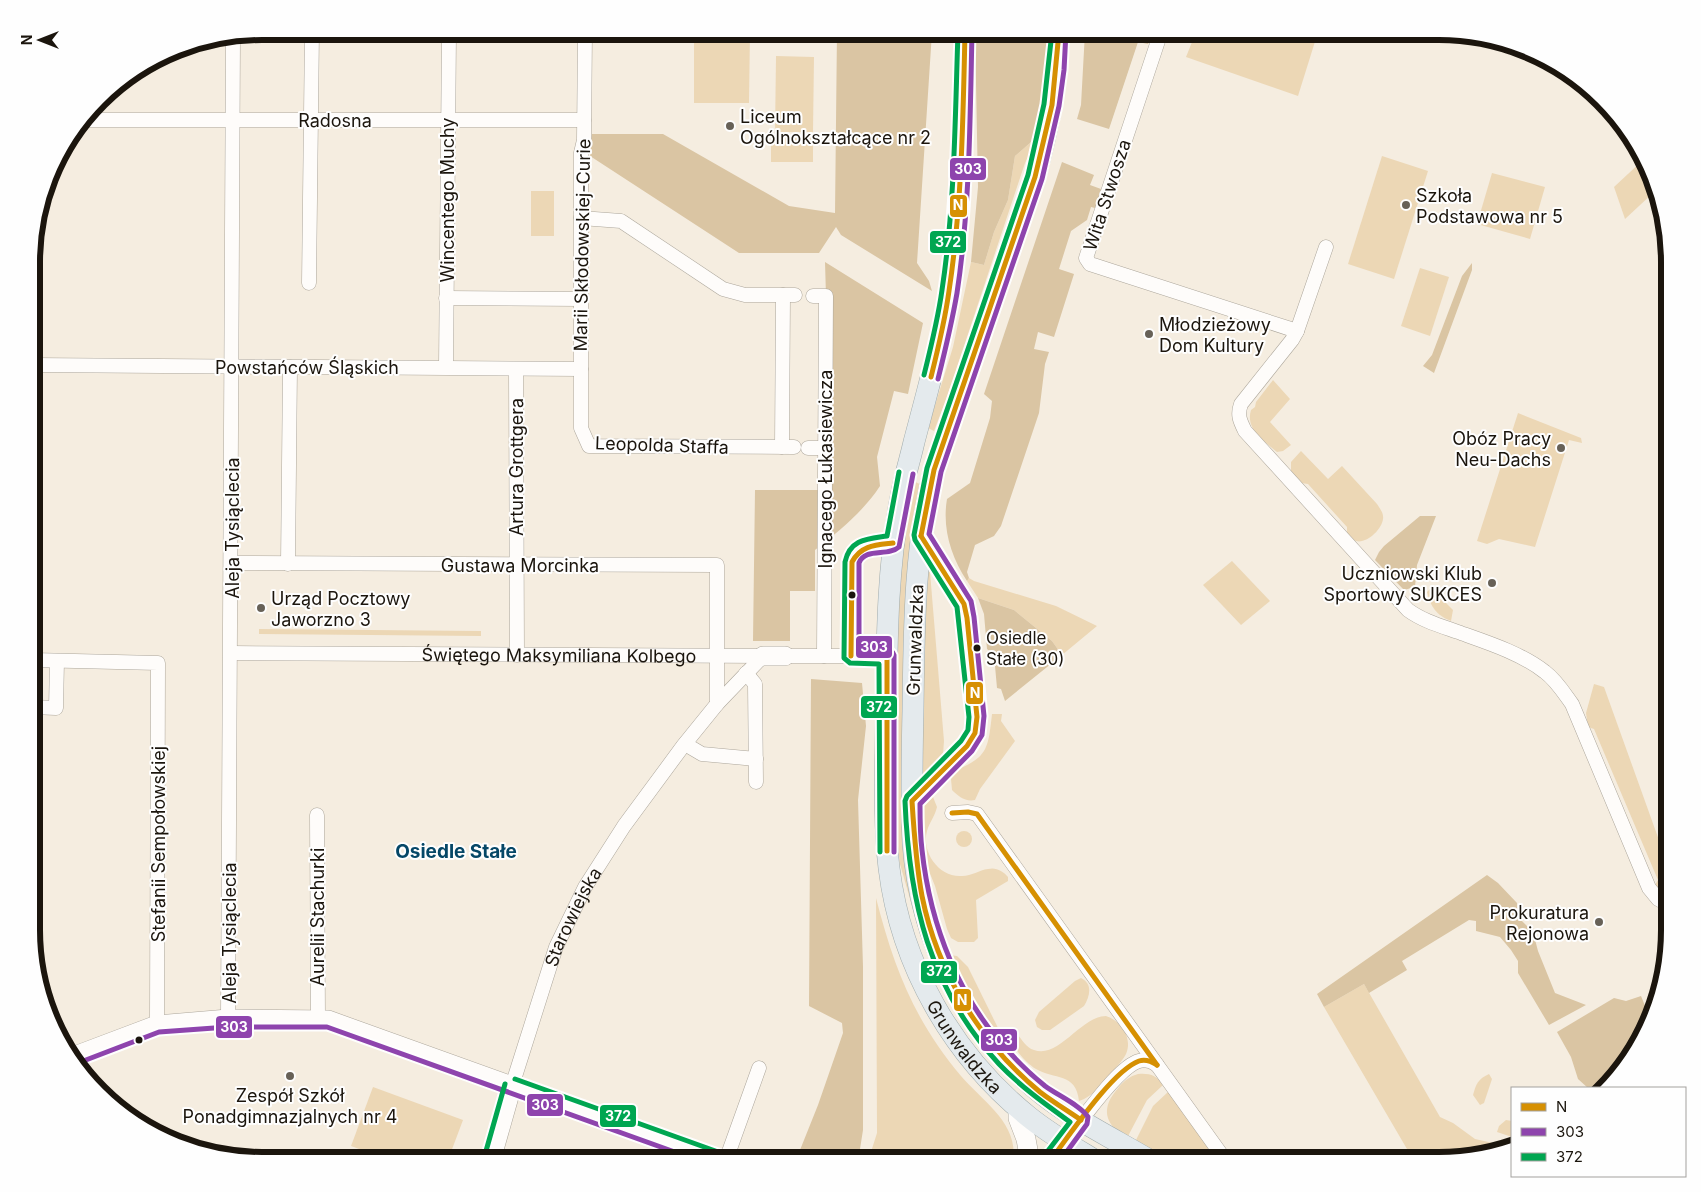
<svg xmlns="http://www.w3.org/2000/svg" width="1701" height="1192" font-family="Inter,sans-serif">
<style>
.green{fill:#ecd7b5}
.forest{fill:#dac5a3}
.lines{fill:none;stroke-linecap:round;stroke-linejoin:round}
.street-casing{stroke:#aca69b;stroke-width:15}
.secondary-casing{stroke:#aca69b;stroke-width:20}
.primary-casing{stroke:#a0abac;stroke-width:22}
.street{stroke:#fefcfa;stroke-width:14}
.secondary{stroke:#fefcfa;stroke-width:19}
.primary{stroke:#e4eaed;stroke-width:21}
.bus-1-casing{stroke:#fefefe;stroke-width:9}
.bus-2-casing{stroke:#fefefe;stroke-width:9}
.bus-3-casing{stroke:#fefefe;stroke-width:9}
.bus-1{stroke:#d69002;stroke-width:5}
.bus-2{stroke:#8e44ad;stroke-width:5}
.bus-3{stroke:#00a651;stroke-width:5}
.poi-dot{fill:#676157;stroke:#fefefe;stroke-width:2}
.bus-dot{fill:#1b150d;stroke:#fefefe;stroke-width:2}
.labels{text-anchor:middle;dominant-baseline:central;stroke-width:4;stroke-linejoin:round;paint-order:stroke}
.bus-label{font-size:17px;fill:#1b150d;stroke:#fefefe;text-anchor:start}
.poi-label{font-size:18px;fill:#1b150d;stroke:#fefefe;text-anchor:start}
.street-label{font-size:18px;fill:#1b150d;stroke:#fefefe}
.neighbourhood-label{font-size:19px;font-weight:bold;fill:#054767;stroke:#fefefe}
.rim{fill:none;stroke:#1b150d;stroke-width:6}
.line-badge{stroke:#fefefe;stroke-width:2}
.badge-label{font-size:14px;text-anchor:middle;font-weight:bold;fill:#fff}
</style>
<rect width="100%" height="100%" fill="#f5ede0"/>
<g class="green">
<polygon points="694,31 750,31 749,103 694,103"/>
<polygon points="1196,32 1318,32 1298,96 1186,57"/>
<polygon points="776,56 814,57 813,132 775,132"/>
<polygon points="1038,136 1025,163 947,397 934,431 928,428 953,347 971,262 984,265 994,232 1008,200 1015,156"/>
<rect x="771" y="137" width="42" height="25"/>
<polygon points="1382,156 1428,171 1394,279 1348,264"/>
<polygon points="1643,160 1653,193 1625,219 1614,187"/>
<polygon points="1492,173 1545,187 1530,239 1477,224"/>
<rect x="531" y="191" width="23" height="45"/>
<polygon points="1420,268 1449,277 1430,336 1401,326"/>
<path d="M1273,380l17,19 -20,23 21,23 -8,6 -6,1c-13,-11 -32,-23 -26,-42l4,-3 1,-5z"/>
<polygon points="1518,413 1581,438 1582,443 1569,440 1535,547 1499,539 1487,544 1477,541"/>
<path d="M1301,451l27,28 14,-13 35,38c3,5 7,9 6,15 -1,10 -16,25 -27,22 -3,-1 -7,-5 -9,-7v-7l-39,-43 -7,-1 -10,-12v-9z"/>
<polygon points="913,481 922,485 907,574 903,657 906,863 916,920 900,864 895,824 898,576"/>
<polygon points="1232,561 1270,601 1241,625 1203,585"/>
<polygon points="927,570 930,572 944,741 943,755 924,777 921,775 921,694"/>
<polygon points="969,578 974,581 1056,606 1097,626 1062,655 1052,641 1014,610 978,598 967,581"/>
<path d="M1431,588l22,22 -2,11c-15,-6 -20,-14 -24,-29z"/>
<polygon points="259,629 481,631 481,636 259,634"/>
<polygon points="1594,684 1604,687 1669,868 1669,898 1663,894 1655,885 1658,880 1594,729 1588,727 1586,713"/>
<path d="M992,714h10l-1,7 14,20 -35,48 -5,11c-10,2 -17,-4 -23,-10l-1,-11 2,-8c35,-13 35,-22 39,-57z"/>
<path d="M930,796l3,1 4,10c-2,9 -8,16 -10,24 -6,22 13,47 35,45 10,0 17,-6 26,-7 8,-2 15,2 20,8v4l-32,19 2,38 -4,4h-16l-7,-4 -4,-9 -12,-43 -10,-25 -4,-48 4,-10z"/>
<circle cx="964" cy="839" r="8"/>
<path d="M876,898c18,70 38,122 85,178 21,25 58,47 52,85h-148l5,-6 7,-22z"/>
<polygon points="950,955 957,956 968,967 999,1030 998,1037 986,1024"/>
<path d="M1081,978c12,6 9,18 3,28l-34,24h-8l-5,-3 -2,-7 4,-8 36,-31z"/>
<polygon points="1364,984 1440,1117 1453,1123 1475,1139 1493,1143 1496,1147 1439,1161 1388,1161 1407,1149 1324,1007"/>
<path d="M1106,1016c15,5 27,22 20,38 -4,8 -12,15 -17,22 -9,10 -17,21 -30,25 -3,-29 -25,-21 -43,-32 -10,-6 -31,-28 -25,-40 9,5 13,18 23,21 25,9 47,-34 72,-34z"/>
<path d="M1138,1074c11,-1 19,1 25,11l-16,15 -20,38c-23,-14 -27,-30 -8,-51 5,-6 11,-11 19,-13z"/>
<path d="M1489,1074l3,5 -8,24 -4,2 -7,-10c3,-11 5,-16 16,-21z"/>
<polygon points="373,1087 463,1120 448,1160 389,1160 351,1146"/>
<polygon points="1168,1092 1218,1161 1167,1161 1135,1142 1153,1106"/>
<polygon points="1506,1120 1512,1121 1512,1137 1497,1132 1499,1126"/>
</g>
<g class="forest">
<polygon points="837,31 932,32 917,263 929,281 932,291 841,235 836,227 819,253 739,253 590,156 592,134 663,134 789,206 835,213"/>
<polygon points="975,32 1051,32 1038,136 1015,156 1008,200 994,232 984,265 971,262 978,187"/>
<polygon points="1085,32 1154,32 1148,44 1138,42 1109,129 1077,119 1081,105"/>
<path d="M1062,162l32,13 -4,10 11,4 -6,19 -4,-1 -4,13 -16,11 -12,38 15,5 -20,63 -16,-5 -4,17 15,3 -4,12 -6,49 -38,113 -7,10 -19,9 -8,27 2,6 -2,3c-16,-24 -25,-53 -20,-82l23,-16 20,-65 2,-17 -8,-7z"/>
<path d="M825,262l98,61 -15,71 -14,-3 -17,66 3,29c-17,26 -41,45 -65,64v41h-25v50h-37l2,-151h64l7,-194z"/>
<polygon points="1472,263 1472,270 1434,373 1423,366 1432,355 1462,276"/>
<polygon points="1420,516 1436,516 1417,565 1415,587 1404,590 1375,560 1379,552 1384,546"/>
<polygon points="978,598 1014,610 1052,641 1062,655 1005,701 1001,689 997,688 994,655 987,649 984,614"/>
<polygon points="811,679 862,683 866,726 858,800 863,967 863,1130 860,1149 850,1161 796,1160 818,1105 843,1033 842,1023 809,1006"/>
<polygon points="1487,875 1498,883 1517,903 1517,916 1533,932 1538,951 1555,993 1586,1005 1549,1025 1518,973 1518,961 1511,950 1500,937 1476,931 1476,921 1469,920 1402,961 1407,970 1369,993 1364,984 1324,1007 1317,994"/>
<polygon points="1641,996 1650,1018 1622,1070 1600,1088 1588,1088 1578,1079 1571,1057 1557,1032 1614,998 1626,1001"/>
</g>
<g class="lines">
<defs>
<g id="street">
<polyline points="585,31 584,140 581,153 581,428 589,446 794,447"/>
<polyline points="1161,32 1086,258 1090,264 1297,331"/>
<polyline points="85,120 584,120"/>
<polyline points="581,218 621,221 723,289 745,295 795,295"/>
<path d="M1326,247l-29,84 -5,9 -51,64c-4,11 -1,17 4,27l163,179c15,11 33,16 50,22 28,10 63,21 87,40 11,8 19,21 27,32l77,184 9,11 11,6"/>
<polyline points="309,283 312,31"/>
<polyline points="813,296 826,296 824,656"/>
<polyline points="446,298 581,299"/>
<polyline points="33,365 581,369"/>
<polyline points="446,367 449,33"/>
<polyline points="516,369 517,655"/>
<polyline points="782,447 783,295"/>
<polyline points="808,448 826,448"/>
<polyline points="232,563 717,565 717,704"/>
<polyline points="288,564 290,367"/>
<path id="s1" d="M231,653l532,3"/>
<polyline points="785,656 887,656"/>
<polyline points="33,660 158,663 157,1025"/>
<polyline points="746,673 755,684 756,782"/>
<polyline points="33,707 56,708 57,661"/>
<polyline points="685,744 702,754 756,759"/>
<polyline points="952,813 968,812 977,814 1226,1161"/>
<polyline points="317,815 318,1020"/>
<polyline points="228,1019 233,37"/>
<path id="s2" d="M512,1086l44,-139 29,-60 39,-61 59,-80 34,-42 46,-48"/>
<path d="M1081,1120c12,-15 40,-54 58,-59 7,-2 12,0 18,4"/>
<polyline points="726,1160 759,1068"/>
</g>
<g id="secondary">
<polyline points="763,656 785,656"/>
<polyline points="72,1057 157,1025 228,1019 328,1020 718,1160"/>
<polyline points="1018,1108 1018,1118 1026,1139 1030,1161"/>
<polyline points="491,1160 512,1086"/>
<polyline points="1050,1161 1081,1120"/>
</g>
<g id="primary">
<path id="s3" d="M965,32c-2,83 -2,167 -14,250 -8,54 -23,107 -37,160 -4,18 -10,36 -13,54 -14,72 -14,145 -15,219 0,51 -3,102 3,153 12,98 64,188 140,249 21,17 44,30 67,44"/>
<path d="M1059,32c-2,53 -10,94 -24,145l-101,293c-20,79 -20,160 -21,241 -1,44 -2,88 0,132 7,96 53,190 129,251 33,26 72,45 109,67"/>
</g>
</defs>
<use href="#street" class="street-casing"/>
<use href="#secondary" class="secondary-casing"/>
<use href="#primary" class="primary-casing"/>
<use href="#street" class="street"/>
<use href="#secondary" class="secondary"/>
<use href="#primary" class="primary"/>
<defs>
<g id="bus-1">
<path d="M931,377c7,-28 14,-57 18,-86 13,-86 14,-173 16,-259"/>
<path d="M921,536l43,68 3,14 10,99 -2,16 -8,13 -55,55c2,32 4,63 10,95 15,75 58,147 118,196 13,10 28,19 41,28"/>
<polyline points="921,536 934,470 1035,177 1052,105 1059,32"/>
<path d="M851,656l1,-94c9,-17 24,-17 41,-19"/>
<polyline points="887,656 887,851"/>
<polyline points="952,813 968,812 977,814 1157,1065"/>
<path d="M1050,1161c19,-25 62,-90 89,-100 6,-2 12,0 18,4"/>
</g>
<g id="bus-2">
<path d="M938,379c7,-28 14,-57 19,-86 13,-86 13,-174 15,-261"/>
<path d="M894,852v-197c-4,-11 -25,-7 -35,-7v-85c6,-16 29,-6 40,-16l14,-73"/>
<polyline points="78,1063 159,1032 228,1027 327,1027 697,1160"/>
<path d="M1060,1161l27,-37 1,-7c-8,-12 -31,-22 -43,-31 -11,-9 -23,-20 -33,-31 -53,-54 -82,-131 -90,-205 -2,-16 -2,-31 -2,-46l52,-53 10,-16 2,-19 -10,-99 -3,-16 -42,-67 12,-62 101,-293 17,-73 5,-36 2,-38"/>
</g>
<g id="bus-3">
<path d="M924,375c7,-28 14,-56 18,-85 13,-86 13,-172 16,-258"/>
<path d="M880,852l-1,-188 -29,-1 -6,-5 1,-96c5,-23 22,-23 42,-26l12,-64"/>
<polyline points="515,1079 721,1153"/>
<path d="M1044,1156l26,-34c-25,-18 -50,-36 -71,-58 -70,-76 -90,-163 -94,-263l2,-5 54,-55 7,-11 1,-13 -12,-110 -42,-67 -1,-5 13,-67 101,-293 16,-71 8,-72"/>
<polyline points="484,1158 505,1084"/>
</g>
</defs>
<use href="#bus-1" class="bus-1-casing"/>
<use href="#bus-2" class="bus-2-casing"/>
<use href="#bus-3" class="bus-3-casing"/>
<use href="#bus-1" class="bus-1"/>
<use href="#bus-2" class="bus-2"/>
<use href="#bus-3" class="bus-3"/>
</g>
<g class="poi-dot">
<circle cx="730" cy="126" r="5"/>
<circle cx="1406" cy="205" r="5"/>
<circle cx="1149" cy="334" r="5"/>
<circle cx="1561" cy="448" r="5"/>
<circle cx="1492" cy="583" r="5"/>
<circle cx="261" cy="608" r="5"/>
<circle cx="1599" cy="922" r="5"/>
<circle cx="290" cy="1076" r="5"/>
</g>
<g class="bus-dot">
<circle cx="852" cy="595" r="4.5"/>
<circle cx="977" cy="648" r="4.5"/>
<circle cx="139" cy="1040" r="4.5"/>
</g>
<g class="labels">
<g class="bus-label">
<text x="986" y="638">Osiedle<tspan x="986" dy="21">Stałe (30)</tspan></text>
</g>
<g class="poi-label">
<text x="740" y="116">Liceum<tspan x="740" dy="21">Ogólnokształcące nr 2</tspan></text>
<text x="1416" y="195">Szkoła<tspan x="1416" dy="21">Podstawowa nr 5</tspan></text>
<text x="1159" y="324">Młodzieżowy<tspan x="1159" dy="21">Dom Kultury</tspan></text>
<text x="1551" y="438" text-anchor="end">Obóz Pracy<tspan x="1551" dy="21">Neu-Dachs</tspan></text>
<text x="1482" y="573" text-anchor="end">Uczniowski Klub<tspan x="1482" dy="21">Sportowy SUKCES</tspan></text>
<text x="271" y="598">Urząd Pocztowy<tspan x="271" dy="21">Jaworzno 3</tspan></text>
<text x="1589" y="912" text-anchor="end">Prokuratura<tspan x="1589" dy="21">Rejonowa</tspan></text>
<text x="290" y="1095" text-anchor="middle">Zespół Szkół<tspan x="290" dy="21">Ponadgimnazjalnych nr 4</tspan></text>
</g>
<g class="street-label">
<text x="335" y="120">Radosna</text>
<text transform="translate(1107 195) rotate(-72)">Wita Stwosza</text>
<text transform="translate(447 200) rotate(-90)">Wincentego Muchy</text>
<text transform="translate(582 245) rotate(-89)">Marii Skłodowskiej-Curie</text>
<text x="307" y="367">Powstańców Śląskich</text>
<text transform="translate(662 445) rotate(2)">Leopolda Staffa</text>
<text transform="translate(516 467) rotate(-90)">Artura Grottgera</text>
<text transform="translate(825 469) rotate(-90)">Ignacego Łukasiewicza</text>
<text transform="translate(232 528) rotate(-90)">Aleja Tysiąclecia</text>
<text x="520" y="565">Gustawa Morcinka</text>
<text transform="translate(915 640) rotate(-88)">Grunwaldzka</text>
<text stroke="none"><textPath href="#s1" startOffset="328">Świętego Maksymiliana Kolbego</textPath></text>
<text transform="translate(158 844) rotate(-90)">Stefanii Sempołowskiej</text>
<text transform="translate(317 917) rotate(-90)">Aurelii Stachurki</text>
<text stroke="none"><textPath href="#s2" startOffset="180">Starowiejska</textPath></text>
<text transform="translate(229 933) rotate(-90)">Aleja Tysiąclecia</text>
<text stroke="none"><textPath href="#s3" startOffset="1040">Grunwaldzka</textPath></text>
</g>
<g class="neighbourhood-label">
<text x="456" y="851">Osiedle Stałe</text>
</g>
</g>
<path d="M0 0H1701V1192H0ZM262 40H1439A222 222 0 0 1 1661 262V930A222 222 0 0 1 1439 1152H262A222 222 0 0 1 40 930V262A222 222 0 0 1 262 40Z" fill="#fefefe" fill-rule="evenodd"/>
<path class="rim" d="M262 40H1439A222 222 0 0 1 1661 262V930A222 222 0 0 1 1439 1152H262A222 222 0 0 1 40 930V262A222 222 0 0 1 262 40Z"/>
<g class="line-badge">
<rect x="949" y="157" width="38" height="24" rx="5" fill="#8e44ad"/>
<rect x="949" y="194" width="19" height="24" rx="5" fill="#d69002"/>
<rect x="929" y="230" width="38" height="24" rx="5" fill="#00a651"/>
<rect x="855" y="635" width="38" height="24" rx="5" fill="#8e44ad"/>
<rect x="965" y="681" width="19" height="24" rx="5" fill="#d69002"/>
<rect x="860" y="695" width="38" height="24" rx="5" fill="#00a651"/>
<rect x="920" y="960" width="38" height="24" rx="5" fill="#00a651"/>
<rect x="953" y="988" width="19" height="24" rx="5" fill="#d69002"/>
<rect x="215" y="1015" width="38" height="24" rx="5" fill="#8e44ad"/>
<rect x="980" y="1028" width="38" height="24" rx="5" fill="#8e44ad"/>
<rect x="526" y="1093" width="38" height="24" rx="5" fill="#8e44ad"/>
<rect x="599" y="1104" width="38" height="24" rx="5" fill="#00a651"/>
</g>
<g class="badge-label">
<text x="968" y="174">303</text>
<text x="958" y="210">N</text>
<text x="948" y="247">372</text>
<text x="874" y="652">303</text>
<text x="975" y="698">N</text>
<text x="879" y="712">372</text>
<text x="939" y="976">372</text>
<text x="962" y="1005">N</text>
<text x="234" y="1032">303</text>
<text x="999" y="1045">303</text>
<text x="545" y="1110">303</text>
<text x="618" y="1121">372</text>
</g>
<rect x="1511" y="1087" width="175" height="90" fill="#fefefe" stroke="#a3a19e"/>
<rect x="1521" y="1103" width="25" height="8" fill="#d69002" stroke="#a3a19e"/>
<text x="1556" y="1112" font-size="15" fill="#1b150d">N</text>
<rect x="1521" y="1128" width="25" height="8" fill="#8e44ad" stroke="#a3a19e"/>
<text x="1556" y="1137" font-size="15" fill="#1b150d">303</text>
<rect x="1521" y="1153" width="25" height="8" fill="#00a651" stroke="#a3a19e"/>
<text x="1556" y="1162" font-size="15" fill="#1b150d">372</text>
<g transform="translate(40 40) rotate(270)" stroke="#fefefe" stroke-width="4" paint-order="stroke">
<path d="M0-4L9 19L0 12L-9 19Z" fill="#1b150d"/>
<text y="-8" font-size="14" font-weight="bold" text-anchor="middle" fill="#1b150d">N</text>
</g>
</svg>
